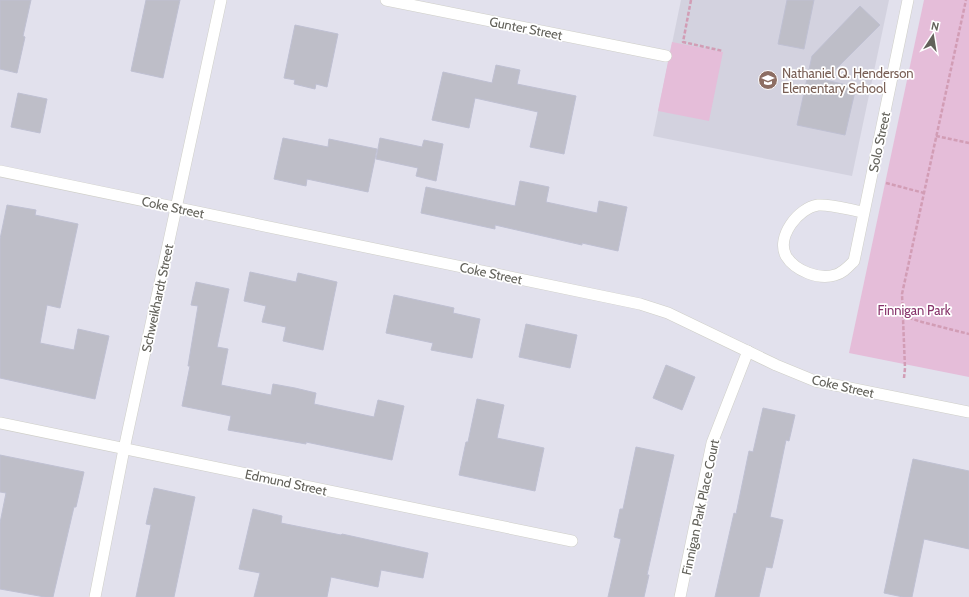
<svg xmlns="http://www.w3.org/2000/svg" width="969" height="597" font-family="Cabin,sans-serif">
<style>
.education{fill:#d3d2df}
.green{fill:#e5bdd9}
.building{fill:#bebec8;stroke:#bfc0d2}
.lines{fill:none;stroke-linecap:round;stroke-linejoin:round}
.minor-casing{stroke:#cfcfc8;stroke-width:12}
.path{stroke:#d29db5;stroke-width:2.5;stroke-dasharray:4 2;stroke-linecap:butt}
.minor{stroke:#fff;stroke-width:11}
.labels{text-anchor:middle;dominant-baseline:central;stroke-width:3.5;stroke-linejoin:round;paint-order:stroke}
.street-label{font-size:13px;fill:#62615a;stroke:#fff}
.education-label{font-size:13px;fill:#785e54;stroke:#fff;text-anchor:start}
.park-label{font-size:13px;fill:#87346b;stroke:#fff}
</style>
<rect width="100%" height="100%" fill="#e2e1ed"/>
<polygon class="education" points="681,0 889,0 852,176 653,136"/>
<g class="green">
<polygon points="924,0 969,0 969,377 849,353"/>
<polygon points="672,42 723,52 709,121 658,111"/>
</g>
<g class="building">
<polygon points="0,0 31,0 23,36 25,37 17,73 0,69"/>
<polygon points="146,0 180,0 163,78 131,71"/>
<polygon points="787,0 814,0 804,49 778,44"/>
<polygon points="860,6 880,25 825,80 856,87 845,135 797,125 812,56"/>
<polygon points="295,25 338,34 327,87 316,84 315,89 294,84 295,80 284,78"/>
<polygon points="496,65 520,70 517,84 576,96 564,154 530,147 538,112 475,98 469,128 432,120 443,72 492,83"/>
<polygon points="18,93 47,99 40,133 11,127"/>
<polygon points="283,138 328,147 329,139 377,149 368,192 307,179 306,186 274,179"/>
<polygon points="380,138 422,147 424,140 443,144 436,181 416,176 418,168 376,159"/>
<polygon points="520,181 549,187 546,202 597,213 599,201 627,207 618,251 582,243 582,245 495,225 495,229 421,213 426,187 515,206"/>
<polygon points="7,205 36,210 35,215 78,224 60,308 47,305 40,343 74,350 78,329 109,336 95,399 0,378 0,239"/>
<polygon points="250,272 296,282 298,273 337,282 323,350 283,341 286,327 262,322 266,306 244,301"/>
<polygon points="196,282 229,289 217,347 228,349 221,385 271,395 273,384 295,388 316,393 314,404 374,417 378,400 404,406 392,460 306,442 306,444 228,430 231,416 182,406 190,366 188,366 198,306 191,305"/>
<polygon points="394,295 454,308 453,313 480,319 472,358 431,350 433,343 386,333"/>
<polygon points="526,324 577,335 570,368 519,357"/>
<polygon points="666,365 695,377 682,410 653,398"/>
<polygon points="477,399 504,405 497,438 544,448 535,491 459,475 466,442 468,442"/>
<polygon points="763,408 795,415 789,441 786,440 770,517 783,520 772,568 766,567 759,597 715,597 734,513 736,514 749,451 753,452"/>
<polygon points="636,447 674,455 647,575 649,575 644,597 608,597 621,539 614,537 620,509 623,509"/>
<polygon points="0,455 84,472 76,507 74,507 53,597 45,597 0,589 0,523 6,493 0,492"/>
<polygon points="913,459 969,471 969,549 924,539 912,597 903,597 884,593"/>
<polygon points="154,488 195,497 174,597 136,597 151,525 146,524"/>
<polygon points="253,509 282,516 281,523 341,535 342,534 428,553 423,578 381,570 378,587 331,577 327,597 254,597 260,573 239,569"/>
</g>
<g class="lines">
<defs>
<g id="minor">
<polyline points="386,0 666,56"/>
<polyline points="0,171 640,304 668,313 776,365 815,381 969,412"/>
<path d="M863,212c-14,-2 -31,-8 -45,-7 -20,3 -42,32 -32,51 9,15 33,24 49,19 8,-2 13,-8 19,-14l54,-261"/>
<polyline points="0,423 572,541"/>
<polyline points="95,597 124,449 221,0"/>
<polyline points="680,597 712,443 748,351"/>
</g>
</defs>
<use href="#minor" class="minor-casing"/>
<g class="path">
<polyline points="691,0 683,42 723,51"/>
<polyline points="936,136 969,143"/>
<polyline points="886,183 924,193"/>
<polyline points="903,316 922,322 969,334"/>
<polyline points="904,378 905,368 902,294 966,0"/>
</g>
<use href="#minor" class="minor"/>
</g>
<defs>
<symbol id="school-disc" viewBox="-11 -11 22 22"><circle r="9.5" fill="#8d6e63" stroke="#fff"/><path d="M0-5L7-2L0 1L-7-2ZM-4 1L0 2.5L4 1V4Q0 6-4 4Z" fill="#fff"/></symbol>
</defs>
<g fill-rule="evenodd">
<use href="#school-disc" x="757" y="69" width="22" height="22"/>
</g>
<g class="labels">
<g class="street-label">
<text transform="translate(526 28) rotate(11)">Gunter Street</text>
<text transform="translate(879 142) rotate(-78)">Solo Street</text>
<text transform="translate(173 207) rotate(12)">Coke Street</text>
<text transform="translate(491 273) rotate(12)">Coke Street</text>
<text transform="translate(157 298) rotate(-78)">Schweikhardt Street</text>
<text transform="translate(843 386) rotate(13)">Coke Street</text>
<text transform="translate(286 482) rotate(12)">Edmund Street</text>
<text transform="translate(700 507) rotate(-78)">Finnigan Park Place Court</text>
</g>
<g class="education-label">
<text x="782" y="73">Nathaniel Q. Henderson<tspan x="782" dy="15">Elementary School</tspan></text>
</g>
<g class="park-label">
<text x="914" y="310">Finnigan Park</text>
</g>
</g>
<g transform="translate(933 36) rotate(12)" stroke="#ffffff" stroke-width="3" paint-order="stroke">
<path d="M0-3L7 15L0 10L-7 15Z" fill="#62615a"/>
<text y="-6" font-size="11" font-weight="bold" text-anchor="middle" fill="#62615a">N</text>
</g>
</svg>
